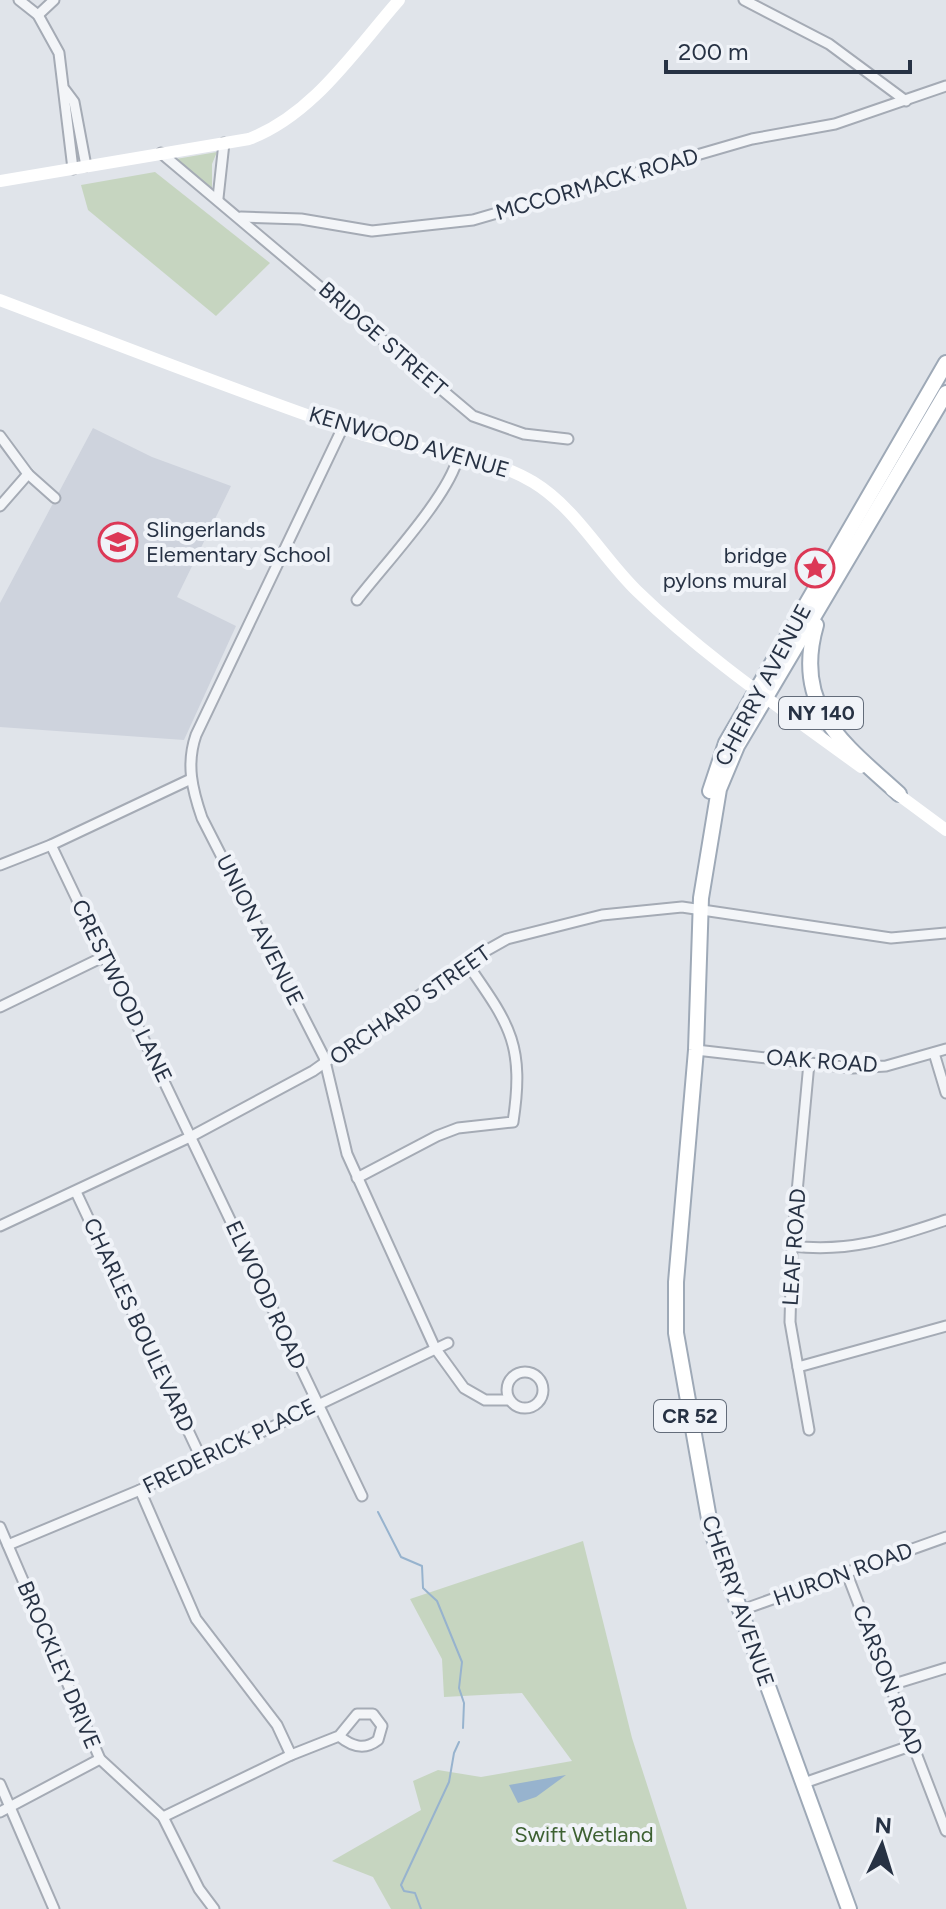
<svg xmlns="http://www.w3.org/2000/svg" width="946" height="1909" font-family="Figtree,sans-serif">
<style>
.built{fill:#ced3dd}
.green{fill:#c6d5c0}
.water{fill:#97b3ce}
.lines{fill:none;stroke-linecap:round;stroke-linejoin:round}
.stream{stroke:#97b3ce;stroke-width:2}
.street-casing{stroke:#a5abb5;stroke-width:13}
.primary-casing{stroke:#9ea9b7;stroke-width:18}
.street{stroke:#f3f5f8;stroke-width:9}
.secondary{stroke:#fff;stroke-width:12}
.primary{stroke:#fff;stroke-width:14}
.labels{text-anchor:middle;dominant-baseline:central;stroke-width:8;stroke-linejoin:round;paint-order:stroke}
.shield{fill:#f0f3f8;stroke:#636c7a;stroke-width:2}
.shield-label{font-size:20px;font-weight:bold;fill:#273244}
.street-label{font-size:22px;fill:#273244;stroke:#f0f3f8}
.poi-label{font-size:22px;fill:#273244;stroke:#f0f3f8;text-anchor:start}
.park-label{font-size:22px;fill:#3d6132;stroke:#f0f3f8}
</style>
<rect width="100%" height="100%" fill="#e0e4ea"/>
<polygon class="built" points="93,428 152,457 231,486 177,597 236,626 184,740 0,727 0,603"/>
<g class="green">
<polygon points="217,152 212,164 212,188 176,159"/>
<polygon points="155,172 270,263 216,316 88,210 81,185"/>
<polygon points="583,1541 632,1738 687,1909 391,1909 373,1877 332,1861 421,1810 413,1781 438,1770 481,1777 572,1761 522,1693 444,1697 442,1659 410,1599"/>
</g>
<polygon class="water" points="566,1775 536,1797 518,1803 509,1785"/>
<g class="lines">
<g class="stream">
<polyline points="378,1512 401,1557 422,1566 423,1588 437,1601 462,1662 459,1688 464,1703 463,1728"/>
<polyline points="421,1909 415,1893 404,1891 401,1885 449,1782 454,1753 459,1742"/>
</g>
<defs>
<g id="street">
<polyline points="19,0 38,15 59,53 73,169"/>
<polyline points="744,0 829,44 906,101"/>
<polyline points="38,15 54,0"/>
<polyline points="65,90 74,102 86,166"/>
<polyline points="161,153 473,416 524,434 568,439"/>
<polyline points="218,198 224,143"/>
<polyline points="241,217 301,219 372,231 473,220 752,139 835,124 946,86"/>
<path d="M343,427l-147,308c-10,29 -4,54 6,83l122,239 23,97 88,194 29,40 21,12h24"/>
<polyline points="0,436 28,474 55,498"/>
<polyline points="0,506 28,474"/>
<path d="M357,600c26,-34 92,-104 101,-143"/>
<polyline points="51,845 362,1496"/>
<polyline points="0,865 51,845 191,779"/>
<polyline points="0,1007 105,956"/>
<polyline points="696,1050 853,1068 886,1066 946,1049"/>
<polyline points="934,1053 946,1093"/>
<polyline points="809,1063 792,1246 790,1322 809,1430"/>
<path d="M357,1178l80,-42 21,-8 55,-6c12,-79 -4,-98 -47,-160"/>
<polyline points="76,1192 201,1458"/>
<polyline points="0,1226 192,1136 313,1071 466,962 507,939 602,915 682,907 891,938 946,933"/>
<path d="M792,1246c58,7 100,-8 154,-26"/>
<polyline points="798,1367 946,1326"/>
<circle cx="525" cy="1390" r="18"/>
<polyline points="140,1490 196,1619 277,1725 291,1755"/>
<polyline points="0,1527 100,1759 163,1817 199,1889 214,1909"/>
<polyline points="8,1545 140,1490 448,1343"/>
<polyline points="847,1574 946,1831"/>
<polyline points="739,1611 946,1537"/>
<polyline points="891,1685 946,1668"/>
<polyline points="804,1783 913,1745"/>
<polyline points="0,1784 54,1909"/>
<polyline points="0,1812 100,1759"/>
<path d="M163,1817l128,-62 48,-19 18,-22h16l9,12 -4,14c-14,11 -27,6 -39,-4"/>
</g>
<g id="primary">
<path d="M816,625c-24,83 28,119 83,169"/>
<polyline points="710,791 726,743 946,363"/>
<polyline points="849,1909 711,1530 676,1333 676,1282 696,1050 701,898 719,789 737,746 946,393"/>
</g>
</defs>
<use href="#street" class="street-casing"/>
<use href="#primary" class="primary-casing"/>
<use href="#street" class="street"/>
<g class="secondary">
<path d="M0,181l249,-42c64,-24 106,-89 150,-139"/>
<path d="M0,300c119,45 238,92 358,133 56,19 124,18 175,49 43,26 69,75 104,109 69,67 148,120 224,176"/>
<polyline points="892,790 946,830"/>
</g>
<use href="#primary" class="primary"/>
</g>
<defs>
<symbol id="school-ring" viewBox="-11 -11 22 22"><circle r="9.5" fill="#f0f3f8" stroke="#dc3856" stroke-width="1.5"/><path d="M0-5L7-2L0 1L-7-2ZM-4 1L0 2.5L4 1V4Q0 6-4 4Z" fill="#dc3856"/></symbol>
<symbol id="sight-ring" viewBox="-11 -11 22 22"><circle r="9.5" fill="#f0f3f8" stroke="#dc3856" stroke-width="1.5"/><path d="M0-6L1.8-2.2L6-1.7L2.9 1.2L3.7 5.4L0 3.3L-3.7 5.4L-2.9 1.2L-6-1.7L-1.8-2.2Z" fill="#dc3856"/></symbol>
</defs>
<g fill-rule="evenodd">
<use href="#school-ring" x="96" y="520" width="44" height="44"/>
<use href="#sight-ring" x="793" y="546" width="44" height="44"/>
</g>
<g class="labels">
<g class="shield">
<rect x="779" y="697" width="84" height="32" rx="6"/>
<rect x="654" y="1400" width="72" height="32" rx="6"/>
</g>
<g class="shield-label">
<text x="821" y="713">NY 140</text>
<text x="690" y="1416">CR 52</text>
</g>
<g class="street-label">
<text transform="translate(597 184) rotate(-16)">MCCORMACK ROAD</text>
<text transform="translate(383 339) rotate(41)">BRIDGE STREET</text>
<text transform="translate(409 442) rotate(16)">KENWOOD AVENUE</text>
<text transform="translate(763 685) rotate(-62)">CHERRY AVENUE</text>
<text transform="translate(260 930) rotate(63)">UNION AVENUE</text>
<text transform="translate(122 991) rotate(64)">CRESTWOOD LANE</text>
<text transform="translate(410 1005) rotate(-35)">ORCHARD STREET</text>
<text transform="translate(822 1061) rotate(4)">OAK ROAD</text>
<text transform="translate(794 1247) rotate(-86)">LEAF ROAD</text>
<text transform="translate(266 1295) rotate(65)">ELWOOD ROAD</text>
<text transform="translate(139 1325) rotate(65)">CHARLES BOULEVARD</text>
<text transform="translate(229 1446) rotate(-26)">FREDERICK PLACE</text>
<text transform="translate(843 1574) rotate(-20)">HURON ROAD</text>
<text transform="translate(738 1601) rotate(71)">CHERRY AVENUE</text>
<text transform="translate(59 1665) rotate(67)">BROCKLEY DRIVE</text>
<text transform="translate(888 1680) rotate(69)">CARSON ROAD</text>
</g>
<g class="poi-label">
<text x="146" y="529">Slingerlands<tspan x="146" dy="25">Elementary School</tspan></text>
<text x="787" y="555" text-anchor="end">bridge<tspan x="787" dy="25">pylons mural</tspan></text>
</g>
<g class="park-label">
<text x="584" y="1834">Swift Wetland</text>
</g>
</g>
<g transform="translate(882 1845) rotate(4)" stroke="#f0f3f8" stroke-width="6" paint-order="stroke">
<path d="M0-6L14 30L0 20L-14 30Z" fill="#273244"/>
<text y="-12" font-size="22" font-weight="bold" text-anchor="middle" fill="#273244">N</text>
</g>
<path d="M666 60v12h244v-12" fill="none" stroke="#273244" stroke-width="4"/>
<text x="678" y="60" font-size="24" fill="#273244" stroke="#f0f3f8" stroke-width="6" paint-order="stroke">200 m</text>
</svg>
